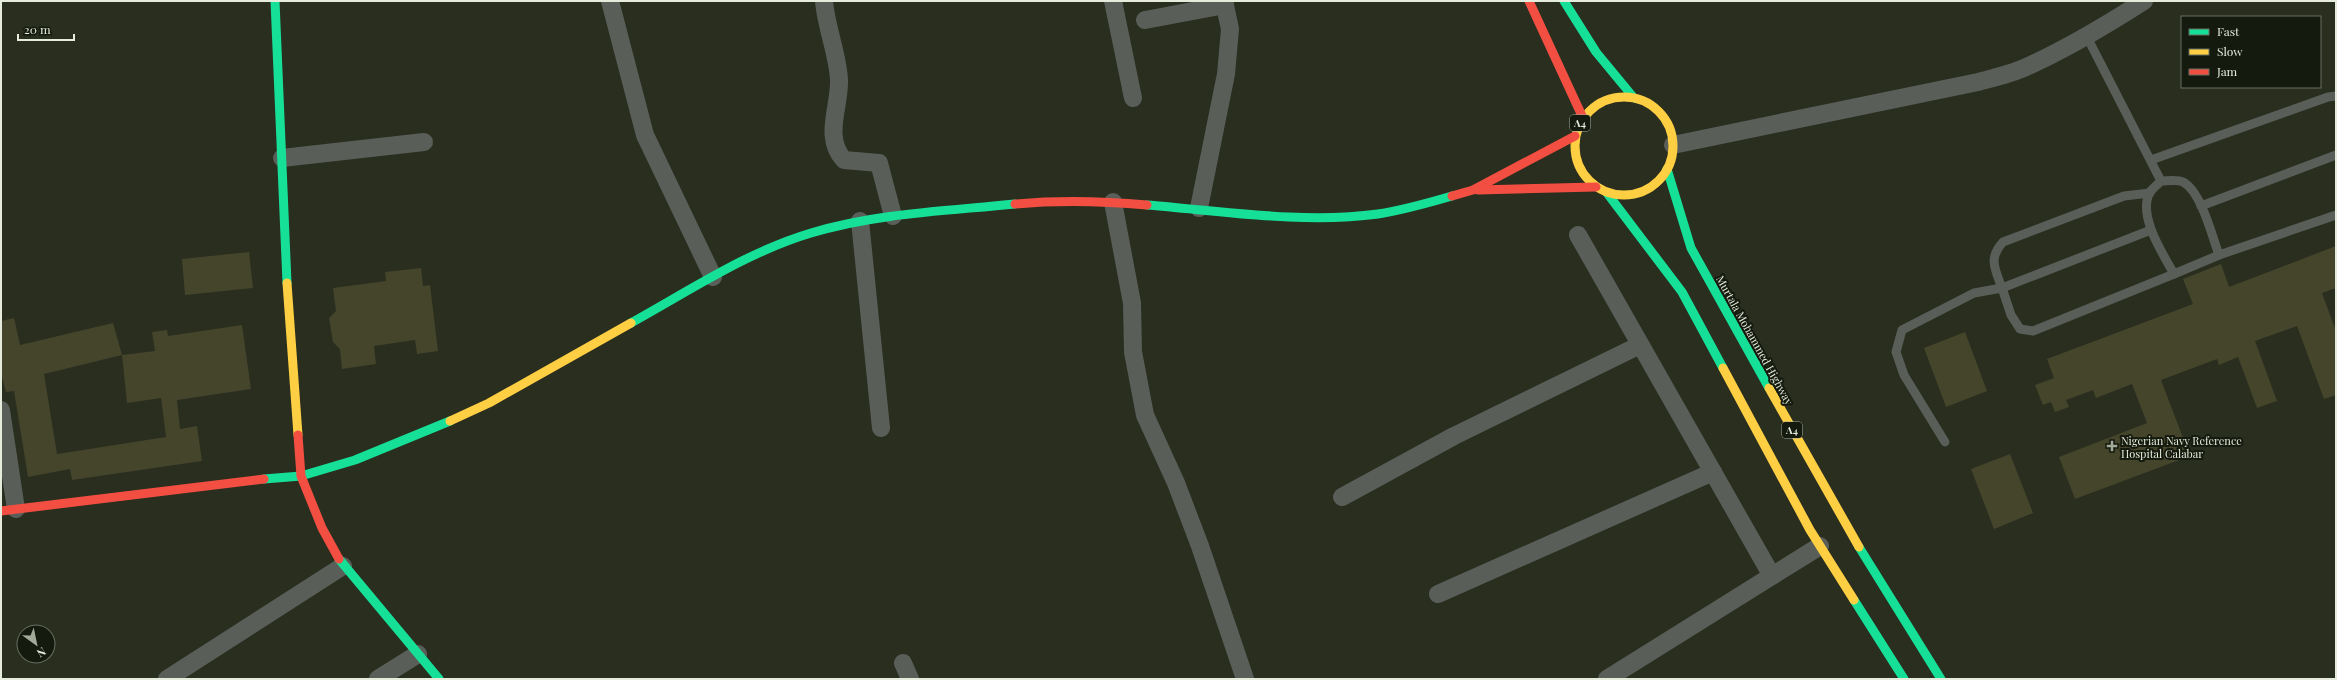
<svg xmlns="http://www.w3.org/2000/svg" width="2337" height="680" font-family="'Playfair Display',serif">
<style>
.building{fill:#45452b;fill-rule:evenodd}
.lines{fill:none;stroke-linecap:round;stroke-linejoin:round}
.lane{stroke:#595e59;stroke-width:9}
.street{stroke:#595e59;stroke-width:18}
.fast{stroke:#16e098;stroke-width:9}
.slow{stroke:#ffcf43;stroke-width:9}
.jam{stroke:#f24e42;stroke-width:9}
.poi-dot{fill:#a3aa9a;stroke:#151a0e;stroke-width:1.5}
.labels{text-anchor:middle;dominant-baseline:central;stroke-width:4;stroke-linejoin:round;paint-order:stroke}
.shield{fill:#151a0e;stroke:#a7ad9e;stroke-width:1}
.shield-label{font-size:10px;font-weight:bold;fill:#e5ecdc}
.street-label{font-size:11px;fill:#e5ecdc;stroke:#151a0e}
.poi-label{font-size:11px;fill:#e5ecdc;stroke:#151a0e;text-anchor:start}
</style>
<rect width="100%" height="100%" fill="#292e1f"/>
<g class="building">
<polygon points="2336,246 2336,288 2322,293 2336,331 2336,395 2324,399 2297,326 2255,341 2277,401 2257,408 2238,357 2219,365 2217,359 2161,380 2190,456 2075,499 2059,457 2147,423 2132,384 2096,398 2093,390 2066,400 2069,407 2055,412 2051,402 2043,405 2035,385 2054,378 2047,359 2193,304 2183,279 2221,264 2229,287"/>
<polygon points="249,252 253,288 185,295 182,259"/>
<polygon points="421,268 423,286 430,285 438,351 417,354 415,340 374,346 376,364 342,369 340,349 333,342 329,318 336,311 333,288 386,281 385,272"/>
<path d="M14,318l6,27 93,-22 9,32 33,-4 -3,-19 15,-2 1,6 74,-11 9,64 -74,11 3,29 17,-3 5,35 -130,19 -2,-11 -42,8 -14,-86 -8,1 -5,-19v-52zM122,355l5,48 34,-5 5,39 -109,17 -13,-80z"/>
<polygon points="1965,332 1987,391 1946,407 1924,348"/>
<polygon points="2010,454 2033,513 1994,529 1971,469"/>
</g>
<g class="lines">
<g class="lane">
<polyline points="2087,37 2161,181"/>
<polyline points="2151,160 2328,97 2336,96"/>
<path d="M2161,181c6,0 17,-2 22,1 18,9 29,54 36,73l-45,19c-11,-20 -37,-59 -24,-82 3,-4 8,-8 11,-11z"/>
<polyline points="2201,206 2336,155"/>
<polyline points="2151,230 2002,288 2011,315 2020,329 2033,331 2174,274"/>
<polyline points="2219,255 2336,215"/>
<path d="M1945,442l-41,-67 -8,-23 6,-22 72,-37 28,-5c-7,-19 -14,-30 1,-46l121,-46 26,-3"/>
</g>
<g class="street">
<polyline points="610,1 645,135 713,277"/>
<path d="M824,1c2,26 14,54 15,79 1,27 -16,57 5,80l35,3 14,53"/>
<polyline points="1113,1 1133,98"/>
<polyline points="1145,20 1225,5"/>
<path d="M1673,145l305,-63c15,-4 32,-8 46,-14 43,-19 81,-42 120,-67"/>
<polyline points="282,158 424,142"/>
<polyline points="1113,202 1132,303 1133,352 1145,415 1176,483 1200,546 1245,679"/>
<polyline points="1199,208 1226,74 1230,29 1224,1"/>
<polyline points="860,221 881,428"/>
<polyline points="1578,235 1772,576"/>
<polyline points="1,410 16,509"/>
<polyline points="1342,497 1454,436 1640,345"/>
<polyline points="1438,594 1713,472"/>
<polyline points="903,663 910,679"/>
<polyline points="167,679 343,566"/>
<polyline points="378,679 418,654"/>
<polyline points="1607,679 1820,546"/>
</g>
<g class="fast">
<polyline points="275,1 287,283"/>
<polyline points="1564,1 1596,52 1634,98"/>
<polyline points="1667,169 1691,248 1769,388"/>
<polyline points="1607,193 1682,292 1723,368"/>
<path d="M1147,205c75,6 157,19 231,9 26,-4 50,-11 74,-18"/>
<path d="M631,323c58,-32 116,-71 180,-90 66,-20 136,-22 204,-29"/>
<polyline points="264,479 301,476 355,460 450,421"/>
<polyline points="1859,547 1941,679"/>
<polyline points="339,559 439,679"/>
<polyline points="1854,600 1904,679"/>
</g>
<g class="slow">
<circle cx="1624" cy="146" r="49"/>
<polyline points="287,283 298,435"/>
<polyline points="1723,368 1810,530 1854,600"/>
<polyline points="1769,388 1859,547"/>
<polyline points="450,421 489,403 631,323"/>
</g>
<g class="jam">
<polyline points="1529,1 1583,118"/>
<polyline points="1478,190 1596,187"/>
<polyline points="1452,196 1473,190 1575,136"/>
<path d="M1015,204c44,-4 88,-3 132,1"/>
<polyline points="298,435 301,476 322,528 339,559"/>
<polyline points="1,511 264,479"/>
</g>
</g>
<path class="poi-dot" d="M2110 440h4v4h4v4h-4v4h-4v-4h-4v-4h4z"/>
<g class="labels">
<g class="shield">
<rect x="1570" y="115" width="20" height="16" rx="3"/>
<rect x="1782" y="422" width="20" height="16" rx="3"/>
</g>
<g class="shield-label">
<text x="1580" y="123">A4</text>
<text x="1792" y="430">A4</text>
</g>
<g class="street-label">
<text transform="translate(1755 340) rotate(61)">Murtala Mohammed Highway</text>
</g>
<g class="poi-label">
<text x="2121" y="440">Nigerian Navy Reference<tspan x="2121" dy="13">Hospital Calabar</tspan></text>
</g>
</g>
<rect width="2337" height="680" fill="none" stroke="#e5ecdc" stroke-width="4"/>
<rect x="2181" y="16" width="140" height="72" fill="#151a0e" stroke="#686e60"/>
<rect x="2189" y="29" width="20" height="6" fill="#16e098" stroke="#686e60"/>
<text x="2217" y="36" font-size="12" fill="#e5ecdc">Fast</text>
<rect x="2189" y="49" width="20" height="6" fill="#ffcf43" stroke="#686e60"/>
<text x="2217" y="56" font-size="12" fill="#e5ecdc">Slow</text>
<rect x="2189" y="69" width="20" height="6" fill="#f24e42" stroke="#686e60"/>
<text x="2217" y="76" font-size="12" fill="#e5ecdc">Jam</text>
<g transform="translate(36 644) rotate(147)"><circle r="19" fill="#151a0e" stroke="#686e60"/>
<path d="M0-3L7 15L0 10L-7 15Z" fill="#a3aa9a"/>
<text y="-6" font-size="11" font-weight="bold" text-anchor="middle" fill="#e5ecdc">N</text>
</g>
<path d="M18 34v6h56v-6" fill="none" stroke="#e5ecdc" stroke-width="2"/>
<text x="24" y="34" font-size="12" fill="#e5ecdc" stroke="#151a0e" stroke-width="3" paint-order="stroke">20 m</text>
</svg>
